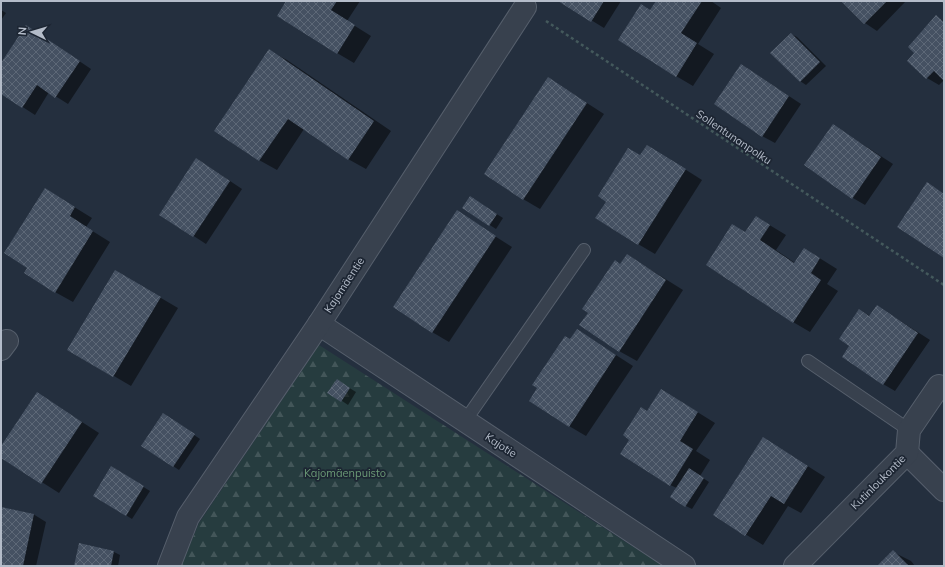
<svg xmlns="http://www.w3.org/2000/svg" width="945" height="567" font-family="Mulish,sans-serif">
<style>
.forest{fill:url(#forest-firs)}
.shadow{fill:#0007}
.building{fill:url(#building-cross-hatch)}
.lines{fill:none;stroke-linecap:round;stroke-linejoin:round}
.service-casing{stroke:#565f6c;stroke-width:14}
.minor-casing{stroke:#565f6c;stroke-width:24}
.path{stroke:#44595c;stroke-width:2.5;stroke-dasharray:3 3;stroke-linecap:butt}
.service{stroke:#38414e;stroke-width:12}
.minor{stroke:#38414e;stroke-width:22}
.labels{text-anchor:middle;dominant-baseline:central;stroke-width:3.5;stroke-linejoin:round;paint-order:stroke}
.street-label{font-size:11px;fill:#b4bcc9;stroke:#1d2633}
.park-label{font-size:11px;fill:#6b9a76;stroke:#1d2633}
</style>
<defs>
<pattern id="forest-firs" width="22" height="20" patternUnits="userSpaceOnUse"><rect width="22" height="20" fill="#263c3f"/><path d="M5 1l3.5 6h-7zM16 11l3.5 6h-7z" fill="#435659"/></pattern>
<pattern id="building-cross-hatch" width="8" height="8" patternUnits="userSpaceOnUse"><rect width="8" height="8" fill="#455162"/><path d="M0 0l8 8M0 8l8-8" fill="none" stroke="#5d6877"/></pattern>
</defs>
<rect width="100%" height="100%" fill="#242f3e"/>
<polygon class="forest" points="319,345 663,566 181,566 199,523"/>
<g class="shadow">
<polygon points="287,1 360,1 347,21 371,36 354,63 337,53"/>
<polygon points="560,1 621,1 604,28"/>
<polygon points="657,1 711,1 721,8 698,44 714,54 693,86 676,76 651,11"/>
<polygon points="842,1 906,1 877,31 865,23"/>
<polygon points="1,10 6,13 1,20"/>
<polygon points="936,16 944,21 944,80 939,85 927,78 908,61 916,53"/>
<polygon points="39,34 91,69 68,104 49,92 35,115 1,93 1,65"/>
<polygon points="791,34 797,37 826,66 806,85 800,81"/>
<polygon points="269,51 287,60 391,131 366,169 348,159 304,129 277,170 259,160"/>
<polygon points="742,65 801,104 775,143 762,136"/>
<polygon points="548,78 604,114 540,209 523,199"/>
<polygon points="833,125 893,164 865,205 853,198"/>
<polygon points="664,156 702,180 655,254 638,244 608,201 641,157"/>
<polygon points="197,159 242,189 206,244 160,214"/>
<polygon points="45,189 92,218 86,227 110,242 73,302 55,292 29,267"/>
<polygon points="476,201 503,218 496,229 463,208"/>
<polygon points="457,212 512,247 449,342 432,332"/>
<polygon points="756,217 786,235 776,250 795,263 805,249 837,269 827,284 838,291 810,332 793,322 746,233"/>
<polygon points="627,255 683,290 637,361 619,351 621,265"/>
<polygon points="132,281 178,308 131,386 68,349"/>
<polygon points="877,306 930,340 895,391 883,384 851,345 859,310 870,316"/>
<polygon points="577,330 633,366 586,436 569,426 539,388"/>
<polygon points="343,384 356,392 348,405 329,392"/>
<polygon points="662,390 715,423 696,451 710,460 700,476 709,482 692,509 686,506 677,488 670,485 647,412"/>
<polygon points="37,393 99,433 59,493 1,456 1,448"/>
<polygon points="169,418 200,439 179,470 173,466"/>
<polygon points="763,438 825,477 801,513 788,506 763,545 714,515"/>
<polygon points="111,467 150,491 132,519 94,495"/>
<polygon points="1,508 33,514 46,522 36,566 1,566"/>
<polygon points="79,545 114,552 120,555 118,566 75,566"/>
<polygon points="893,552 911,561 915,566 879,566"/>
</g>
<g class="building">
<polygon points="286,1 337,1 331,10 355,25 337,54 277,16"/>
<polygon points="558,1 604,1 591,22"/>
<polygon points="656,1 702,1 681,33 697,43 676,77 618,40 641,4 650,10"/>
<polygon points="841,1 887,1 864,24"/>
<polygon points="936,15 944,22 944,81 934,71 926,79 907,61 914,53 908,47"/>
<polygon points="26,25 80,61 55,98 37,85 22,108 1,94 1,63"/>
<polygon points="791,33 820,62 800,82 770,53"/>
<polygon points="269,49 374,121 348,160 288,119 259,161 214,131"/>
<polygon points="741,64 789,96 762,137 714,104"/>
<polygon points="548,77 587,103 523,200 484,174"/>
<polygon points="833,124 881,157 852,199 804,165"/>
<polygon points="647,145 686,169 638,245 595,218 606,202 598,196 628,148 640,155"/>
<polygon points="196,158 230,181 193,237 159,215"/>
<polygon points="927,182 944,194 944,258 897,227"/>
<polygon points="45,188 75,207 70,216 93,231 55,293 24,273 27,268 4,253"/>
<polygon points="470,196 497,214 489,226 462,208"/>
<polygon points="457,210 496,236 432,333 393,307"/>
<polygon points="756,216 770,225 760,240 794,263 804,248 820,258 811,273 821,280 793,323 706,265 732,224 745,232"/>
<polygon points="627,254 666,280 619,352 579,325 588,313 582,309 615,260 620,264"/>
<polygon points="115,270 161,297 113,377 67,350"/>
<polygon points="877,305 918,333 883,385 842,357 849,346 839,339 859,309 869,316"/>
<polygon points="577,329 616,355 569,427 529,401 537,388 532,385 565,336 570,339"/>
<polygon points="337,379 350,388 341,402 327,393"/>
<polygon points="661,389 698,412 680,441 693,449 670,486 620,454 629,440 623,435 641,407 647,411"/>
<polygon points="37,392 82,422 41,484 1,458 1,446"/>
<polygon points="163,413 195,434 173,467 141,446"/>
<polygon points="763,437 808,466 784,504 771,496 745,536 713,515"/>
<polygon points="111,466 144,486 126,516 93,496"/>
<polygon points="689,468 704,478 685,507 670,497"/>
<polygon points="1,507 34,514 23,566 1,566"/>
<polygon points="79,543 114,551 111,566 74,566"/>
<polygon points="893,550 909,566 877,566"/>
</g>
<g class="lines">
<defs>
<g id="service">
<polyline points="808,361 909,430"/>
<polyline points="465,421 584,250"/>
</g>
<g id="minor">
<polyline points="319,324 684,566"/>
<polyline points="1,349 7,341"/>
<polyline points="907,453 944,490"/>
<polyline points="169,566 188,517 319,324 525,7"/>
<polyline points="795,566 907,453 909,430 939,386"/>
</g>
</defs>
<use href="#service" class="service-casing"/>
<use href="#minor" class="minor-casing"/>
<g class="path">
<polyline points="943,1 944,2"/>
<polyline points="546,21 944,285"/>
</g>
<use href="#service" class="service"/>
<use href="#minor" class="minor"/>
</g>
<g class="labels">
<g class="street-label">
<text transform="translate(734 137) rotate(34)">Sollentunanpolku</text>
<text transform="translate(344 285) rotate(-57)">Kajomäentie</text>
<text transform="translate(501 445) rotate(33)">Kajotie</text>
<text transform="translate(878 482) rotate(-45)">Kutinloukontie</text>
</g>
<g class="park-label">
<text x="345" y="473">Kajomäenpuisto</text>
</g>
</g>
<rect width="945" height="567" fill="none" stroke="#b4bcc9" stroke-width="4"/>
<g transform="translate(32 32) rotate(275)" stroke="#1d2633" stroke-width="3" paint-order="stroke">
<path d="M0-3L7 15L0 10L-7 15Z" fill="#b4bcc9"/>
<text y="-6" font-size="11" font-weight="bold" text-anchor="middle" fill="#b4bcc9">N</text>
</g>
</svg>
